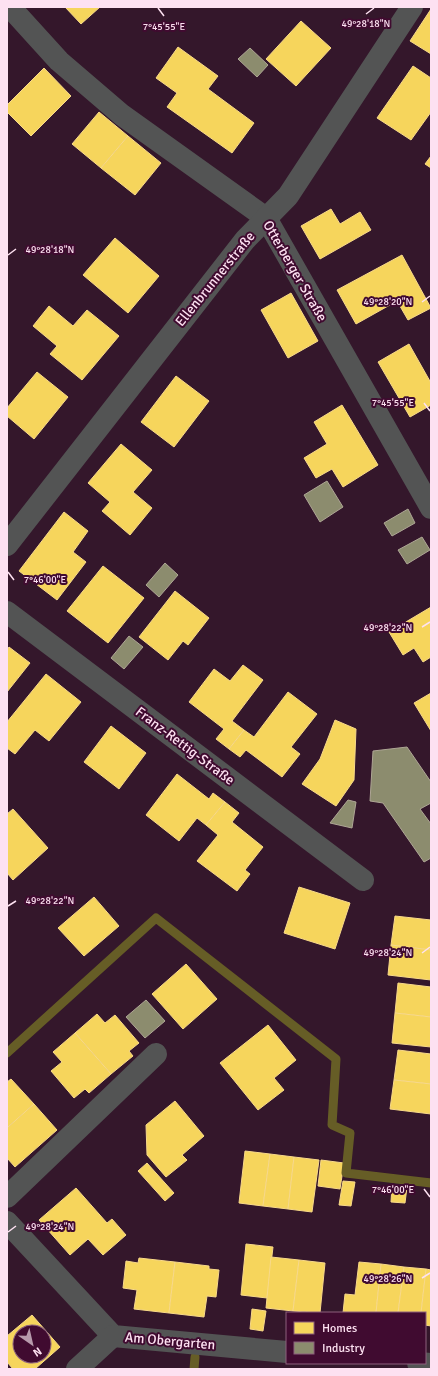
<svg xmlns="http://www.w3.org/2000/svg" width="438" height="1376" font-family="Signika,sans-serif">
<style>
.homes{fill:#f6d55c;stroke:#f8d989;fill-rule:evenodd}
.industry{fill:#8c8c6e;stroke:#aea695}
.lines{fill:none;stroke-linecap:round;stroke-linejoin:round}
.stream{stroke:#665d26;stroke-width:9}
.minor{stroke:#535454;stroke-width:22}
.ticks{fill:none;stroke:#fde1f1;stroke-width:1.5}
.labels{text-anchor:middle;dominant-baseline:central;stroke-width:4;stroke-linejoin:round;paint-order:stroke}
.street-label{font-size:14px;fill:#fde1f1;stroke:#400b30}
.ticks-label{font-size:10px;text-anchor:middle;fill:#fde1f1;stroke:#400b30;stroke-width:4;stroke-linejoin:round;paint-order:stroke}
</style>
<rect width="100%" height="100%" fill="#34172b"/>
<g class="homes">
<polygon points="65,7 100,7 81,24"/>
<polygon points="431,9 431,54 410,41"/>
<polygon points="301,21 331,48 296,86 266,59"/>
<polygon points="178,47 218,76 208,89 254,123 232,153 167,107 177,93 156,78"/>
<polygon points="413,66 431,78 431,112 411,140 377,118"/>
<polygon points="44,68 71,96 31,136 7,112 7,105"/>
<polygon points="99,112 128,136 101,168 72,144"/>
<polygon points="128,136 161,163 135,195 101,168"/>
<polygon points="431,156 431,168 425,164"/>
<polygon points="331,209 340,224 360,212 371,230 320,259 301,226"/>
<polygon points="115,238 159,276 128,313 83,275"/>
<polygon points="402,255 431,308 408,320 397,301 356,324 337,290"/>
<polygon points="291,293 318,341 288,358 261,310"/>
<polygon points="49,306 73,326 87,310 119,336 82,380 50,354 57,346 33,326"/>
<polygon points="409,344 431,383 431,405 410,417 378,362"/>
<polygon points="37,372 68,397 34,439 7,416 7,408"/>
<polygon points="176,376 209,401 174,447 141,422"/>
<polygon points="342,405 378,465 343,487 332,469 316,478 304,458 327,444 314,422"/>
<polygon points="121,444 152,470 133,492 152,508 130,535 102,511 110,502 88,483"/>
<polygon points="64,512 88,531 73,552 86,562 57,600 19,571"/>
<polygon points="103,566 144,598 108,643 67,611"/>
<polygon points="175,591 209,618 188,645 183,641 168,660 139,637"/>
<polygon points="431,607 431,657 423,662 414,648 403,655 389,632"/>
<polygon points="9,647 30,663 7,692 7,650"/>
<polygon points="243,665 263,680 232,721 244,730 229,749 216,739 224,729 189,702 214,669 230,681"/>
<polygon points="46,674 81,702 49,741 35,730 15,754 7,748 7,722"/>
<polygon points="288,692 317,714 291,747 300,754 282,777 246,750 240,757 229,749 244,730 254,737"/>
<polygon points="431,693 431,731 414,703"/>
<polygon points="335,720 356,729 354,780 336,806 302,784 320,759"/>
<polygon points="111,726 146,753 119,789 84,762"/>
<polygon points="177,774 209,799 213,793 225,802 206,825 197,818 179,841 146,815"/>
<polygon points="225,802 239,813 232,822 263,847 245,870 250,874 237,891 197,861 218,835 206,825"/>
<polygon points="13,809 48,848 13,880 7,873 7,814"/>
<polygon points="299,887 350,903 335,949 284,933"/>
<polygon points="94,897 119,926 84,956 58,928"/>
<polygon points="395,916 431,920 431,950 391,945"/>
<polygon points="391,945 431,950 431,980 388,975"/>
<polygon points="186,964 217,999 183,1029 152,994"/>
<polygon points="398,983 431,987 431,1017 395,1013"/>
<polygon points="395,1013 431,1017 431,1047 392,1043"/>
<polygon points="97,1014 105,1023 115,1015 139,1043 129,1051 133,1056 111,1074 75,1033"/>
<polygon points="268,1025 296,1060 274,1078 284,1090 258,1110 220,1063"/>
<polygon points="75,1033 111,1074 89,1093 85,1089 74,1098 51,1071 62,1062 53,1052"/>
<polygon points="398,1050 431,1054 431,1084 394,1080"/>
<polygon points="11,1079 34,1104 7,1128 7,1082"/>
<polygon points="394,1080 431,1084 431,1114 390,1109"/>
<polygon points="175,1101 204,1136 182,1155 187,1160 166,1177 147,1155 146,1125"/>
<polygon points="34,1104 57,1130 15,1167 7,1158 7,1128"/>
<polygon points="245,1151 270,1154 263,1206 239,1203"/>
<polygon points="270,1154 294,1157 288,1209 263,1206"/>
<polygon points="294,1157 319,1160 312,1212 288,1209"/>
<polygon points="321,1160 344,1163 340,1189 318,1186"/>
<polygon points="147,1163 174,1193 165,1201 138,1171"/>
<polygon points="343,1181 355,1182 351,1206 339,1205"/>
<polygon points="392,1186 407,1187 405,1203 391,1202"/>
<polygon points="76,1188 107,1223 112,1219 126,1235 103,1255 88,1239 70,1255 39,1220"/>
<polygon points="246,1244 273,1247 267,1298 241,1295"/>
<polygon points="271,1257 299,1260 293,1311 266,1308"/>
<polygon points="139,1258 175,1262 169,1313 134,1309 137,1290 123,1288 126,1261 138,1263"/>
<polygon points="299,1260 325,1263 320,1313 293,1311"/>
<polygon points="175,1262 209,1266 209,1269 219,1270 216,1297 207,1296 204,1317 169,1313"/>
<polygon points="359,1262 381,1264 376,1313 343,1313 345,1294 355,1295"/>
<polygon points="381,1264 404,1267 398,1313 376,1313"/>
<polygon points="404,1267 426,1269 421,1313 398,1313"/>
<polygon points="426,1269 431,1270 431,1326 425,1325 425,1313 421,1313"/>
<polygon points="252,1309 266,1311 263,1331 250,1329"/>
<path d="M32,1315l28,32 -25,22h-22l-6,-7v-26zM20,1332h24v24h-24z"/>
</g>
<g class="industry">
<polygon points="250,48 268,65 257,77 238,59"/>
<polygon points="327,481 343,507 320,522 304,495"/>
<polygon points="408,509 415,523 392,536 384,523"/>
<polygon points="422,537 430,550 407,564 398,550"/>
<polygon points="165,563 178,575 159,597 146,585"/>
<polygon points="129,636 143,647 124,669 111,658"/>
<polygon points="407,747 431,782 431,803 420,809 431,824 431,858 424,862 383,803 370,801 373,751"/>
<polygon points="348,800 356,802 352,828 330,823"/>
<polygon points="146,1000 165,1021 145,1038 126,1017"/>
</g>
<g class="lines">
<g class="stream">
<polyline points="7,1053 156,918 336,1059 332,1125 350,1133 346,1173 431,1183"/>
<polyline points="194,1369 195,1357"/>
</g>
<g class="minor">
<polyline points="10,7 59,61 122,115 266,218 431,508"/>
<polyline points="7,545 245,240 288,196 412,7"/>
<polyline points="7,612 363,880"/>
<polyline points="7,1197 156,1054"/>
<polyline points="7,1222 113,1336 287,1352"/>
<polyline points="418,1363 431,1364"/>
<polyline points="77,1369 113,1336"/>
</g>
</g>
<path class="ticks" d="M158,8l6,8M366,14l8,-6M8,255l8,-6M422,302l8,-6M424,403l6,8M8,572l6,8M422,627l8,-5M8,906l8,-5M422,953l8,-6M424,1189l6,8M8,1232l8,-6M422,1278l8,-5"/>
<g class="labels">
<g class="street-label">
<text transform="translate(295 271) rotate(60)">Otterberger Straße</text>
<text transform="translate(215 279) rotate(-51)">Ellenbrunnerstraße</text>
<text transform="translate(185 746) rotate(37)">Franz-Rettig-Straße</text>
<text transform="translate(170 1341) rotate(5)">Am Obergarten</text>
</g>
</g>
<g class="ticks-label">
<text x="366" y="27">49°28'18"N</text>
<text x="164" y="30">7°45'55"E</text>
<text x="50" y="253">49°28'18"N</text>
<text x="388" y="305">49°28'20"N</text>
<text x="393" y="406">7°45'55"E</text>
<text x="45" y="583">7°46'00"E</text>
<text x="388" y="631">49°28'22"N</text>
<text x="50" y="904">49°28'22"N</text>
<text x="388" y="956">49°28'24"N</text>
<text x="393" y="1193">7°46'00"E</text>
<text x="50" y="1230">49°28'24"N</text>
<text x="388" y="1282">49°28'26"N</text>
</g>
<rect width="438" height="1376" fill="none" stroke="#fde1f1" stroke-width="16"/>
<rect x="286" y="1312" width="140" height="52" fill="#400b30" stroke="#8c617d"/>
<rect x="294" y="1322" width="20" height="12" fill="#f6d55c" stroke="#8c617d"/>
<text x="322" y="1332" font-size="12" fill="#fde1f1">Homes</text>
<rect x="294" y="1342" width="20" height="12" fill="#8c8c6e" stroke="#8c617d"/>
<text x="322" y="1352" font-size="12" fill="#fde1f1">Industry</text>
<g transform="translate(32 1344) rotate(146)"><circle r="19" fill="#400b30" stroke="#8c617d"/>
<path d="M0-3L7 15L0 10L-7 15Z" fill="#b79aac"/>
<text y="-6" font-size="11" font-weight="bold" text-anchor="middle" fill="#fde1f1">N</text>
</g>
</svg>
